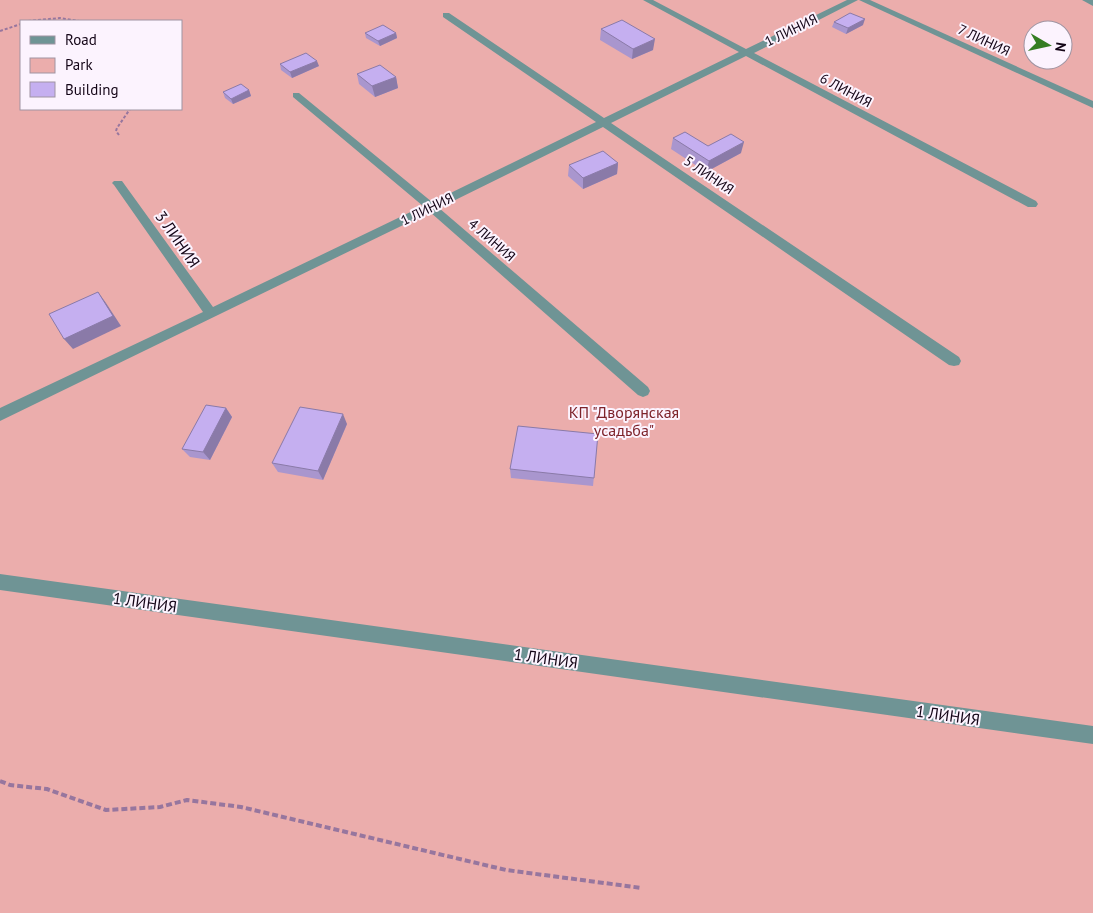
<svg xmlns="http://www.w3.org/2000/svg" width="1093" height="913" font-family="'PT Sans',sans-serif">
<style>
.green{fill:#ebadac;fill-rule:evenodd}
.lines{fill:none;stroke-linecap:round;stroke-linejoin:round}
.path-far1{stroke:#97769e;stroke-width:2;stroke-dasharray:3 2;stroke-linecap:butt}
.path{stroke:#97769e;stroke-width:4;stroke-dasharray:6 3;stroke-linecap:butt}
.minor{fill:#6f9495;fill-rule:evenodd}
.wall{fill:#a996ce}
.shaded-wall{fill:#8a7aa8}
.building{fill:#c5aff0;stroke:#8a7aa8}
.labels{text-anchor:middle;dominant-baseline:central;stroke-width:4;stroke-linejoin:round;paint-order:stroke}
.far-street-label{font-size:14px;fill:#140517;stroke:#fcf3fe}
.street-label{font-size:16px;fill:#140517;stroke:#fcf3fe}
.park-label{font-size:16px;fill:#7d222a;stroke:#fcf3fe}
</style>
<rect width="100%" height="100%" fill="#f1c3fb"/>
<path class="green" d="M0,0h1093v913h-1093zM21,21h160v88h-160zM1033,30h30v30h-30z"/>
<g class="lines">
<g class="path-far1">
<polyline points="28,21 60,18 79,21"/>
<polyline points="0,31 21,24"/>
<polyline points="119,135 116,131 117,128 130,109"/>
</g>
<polyline class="path" points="0,781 10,785 47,789 106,810 160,807 187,800 241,807 506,870 642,888"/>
<g class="minor">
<polygon points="643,0 653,0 746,49 847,0 858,0 754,53 1036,201 1038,204 1036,207 1028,207 746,56 611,123 959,357 961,361 959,365 954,366 949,365 603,127 439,208 648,387 650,391 648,395 643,397 638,395 430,212 0,421 0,408 203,312 114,185 112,183 114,181 122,181 213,307 423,206 293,97 293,93 299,93 432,202 596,122 443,17 443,13 449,13 604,118 739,52"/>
<polygon points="859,0 870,0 1093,101 1093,108"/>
<polygon points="1082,0 1093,0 1093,6"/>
<polygon points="0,574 1093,726 1093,744 0,590"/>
</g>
</g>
<g class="wall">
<polygon points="834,22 863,25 846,34 832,27"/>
<polygon points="601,29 653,50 632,59 600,40"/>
<polygon points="365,33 396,33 397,38 380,46 366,38"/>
<polygon points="280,64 319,66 292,78 281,70"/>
<polygon points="357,74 396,77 398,88 375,97 359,84"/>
<polygon points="249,90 251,96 233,104 225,98 223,92"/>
<polygon points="673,138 708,146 741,153 706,172 671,149"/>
<polygon points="618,163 617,174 583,189 568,176 569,165"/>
<polygon points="226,408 232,417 210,460 190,457 182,449"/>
<polygon points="347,424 323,480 278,472 272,463"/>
<polygon points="598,434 593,486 511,478 510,469"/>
</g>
<g class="shaded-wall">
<polygon points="865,19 863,25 846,34 848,28"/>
<polygon points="396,33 397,38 380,46 378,41"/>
<polygon points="655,39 653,50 632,59 633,49"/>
<polygon points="317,61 319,66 292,78 290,72"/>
<polygon points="396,77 398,88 375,97 372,86"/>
<polygon points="249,90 251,96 233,104 231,99"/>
<polygon points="744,142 741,153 706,172 709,161"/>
<polygon points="618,163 617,174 583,189 583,178"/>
<polygon points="98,292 106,303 121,326 73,349 64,339"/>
<polygon points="226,408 232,417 210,460 203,452"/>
<polygon points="343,414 347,424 323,480 318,471"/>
</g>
<g class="building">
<polygon points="850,13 865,19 848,28 834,22"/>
<polygon points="622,20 655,39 633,49 601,29"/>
<polygon points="383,25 396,33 378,41 365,33"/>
<polygon points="306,53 317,61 290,72 280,64"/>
<polygon points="380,65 396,77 372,86 357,74"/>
<polygon points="241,84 249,90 231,99 223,92"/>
<polygon points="685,132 708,146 731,134 744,142 709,161 673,138"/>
<polygon points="603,151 618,163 583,178 569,165"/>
<polygon points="98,292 113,316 64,339 49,314"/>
<polygon points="206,405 226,408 203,452 182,449"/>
<polygon points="300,407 343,414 318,471 272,463"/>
<polygon points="518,426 598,434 594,478 510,469"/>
</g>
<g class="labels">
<g class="far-street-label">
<text transform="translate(791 30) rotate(-26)">1 ЛИНИЯ</text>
<text transform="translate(984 40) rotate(25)">7 ЛИНИЯ</text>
<text transform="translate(846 90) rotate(28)">6 ЛИНИЯ</text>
<text transform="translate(709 175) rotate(34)">5 ЛИНИЯ</text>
<text transform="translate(427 209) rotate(-26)">1 ЛИНИЯ</text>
<text transform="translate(492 240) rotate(41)">4 ЛИНИЯ</text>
</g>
<g class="street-label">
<text transform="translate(178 239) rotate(55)">3 ЛИНИЯ</text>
<text transform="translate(145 602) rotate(8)">1 ЛИНИЯ</text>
<text transform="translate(546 658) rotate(8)">1 ЛИНИЯ</text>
<text transform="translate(948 715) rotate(8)">1 ЛИНИЯ</text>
</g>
<g class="park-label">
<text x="624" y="412">КП "Дворянская<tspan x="624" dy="18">усадьба"</tspan></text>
</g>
</g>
<rect x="20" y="20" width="162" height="90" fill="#fcf3fe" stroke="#9f94a2"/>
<rect x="30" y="36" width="25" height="8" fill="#6f9495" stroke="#9f94a2"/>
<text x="65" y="45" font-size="15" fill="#140517">Road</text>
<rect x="30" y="58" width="25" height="15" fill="#ebadac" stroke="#9f94a2"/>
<text x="65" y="70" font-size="15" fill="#140517">Park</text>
<rect x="30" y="82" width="25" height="15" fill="#c5aff0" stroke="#9f94a2"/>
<text x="65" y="95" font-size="15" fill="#140517">Building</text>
<g transform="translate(1048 45) rotate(99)"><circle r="24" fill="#fcf3fe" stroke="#9f94a2"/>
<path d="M0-4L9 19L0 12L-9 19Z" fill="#357d22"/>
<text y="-8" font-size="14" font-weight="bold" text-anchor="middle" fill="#140517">N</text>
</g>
</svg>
